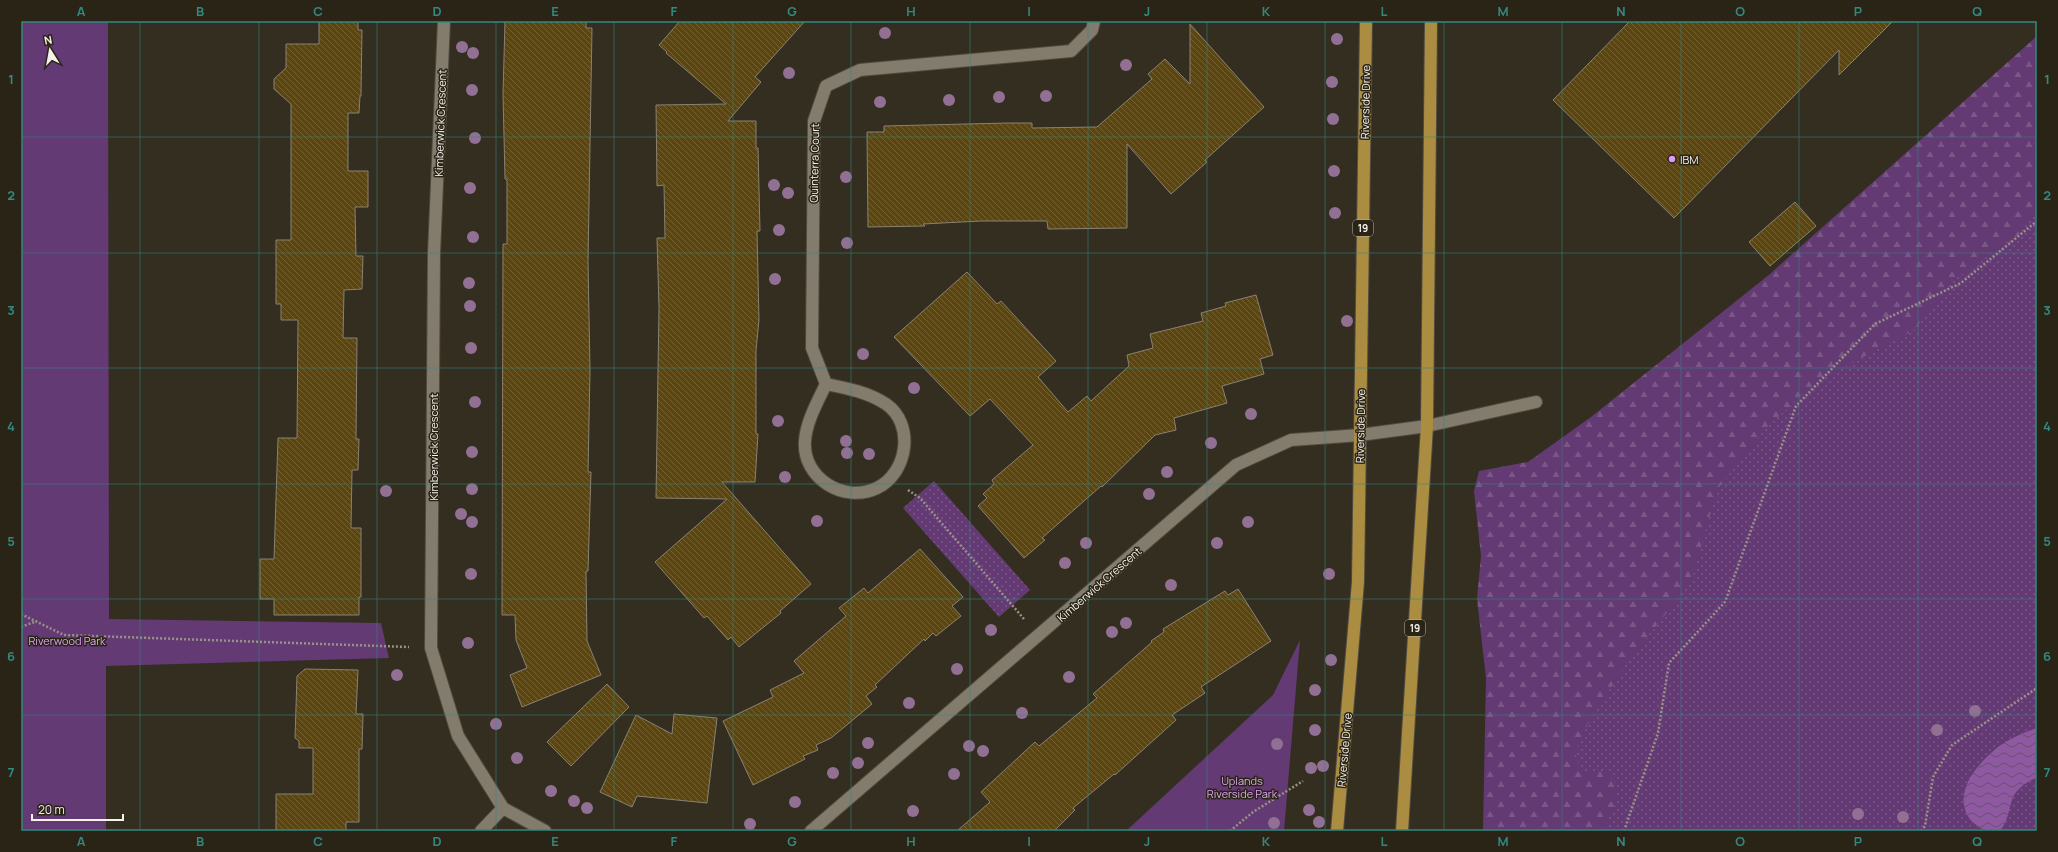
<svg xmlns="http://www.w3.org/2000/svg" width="2058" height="852" font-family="Manrope,sans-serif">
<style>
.grass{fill:url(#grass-dots)}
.forest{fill:url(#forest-firs)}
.green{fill:#643a74}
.water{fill:url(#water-waves)}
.building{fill:url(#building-back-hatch);stroke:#898273}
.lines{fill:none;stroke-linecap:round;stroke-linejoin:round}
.lane-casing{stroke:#504b3f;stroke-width:14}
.street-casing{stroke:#504b3f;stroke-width:14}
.primary-casing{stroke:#504b3f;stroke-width:14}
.path{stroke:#989387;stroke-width:2.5;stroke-dasharray:2 2;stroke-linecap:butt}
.lane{stroke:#837c6d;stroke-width:12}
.street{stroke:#837c6d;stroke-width:12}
.primary{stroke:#ab8d41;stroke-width:12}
.tree{fill:#917094}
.grid{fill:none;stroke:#328980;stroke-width:1;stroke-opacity:0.55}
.poi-dot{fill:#dc99f5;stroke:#2a2417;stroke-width:1.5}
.labels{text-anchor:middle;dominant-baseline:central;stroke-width:3;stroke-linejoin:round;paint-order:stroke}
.shield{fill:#2a2417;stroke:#b9b4aa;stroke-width:1}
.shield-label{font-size:10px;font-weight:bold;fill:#f6f2e9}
.street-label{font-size:11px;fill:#f6f2e9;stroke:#2a2417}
.poi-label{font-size:11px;fill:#f6f2e9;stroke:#2a2417;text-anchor:start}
.park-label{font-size:11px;fill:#dda6f3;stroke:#2a2417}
.neatline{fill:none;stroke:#328980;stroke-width:1.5}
.grid-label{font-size:13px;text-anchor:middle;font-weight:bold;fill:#328980}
</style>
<defs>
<pattern id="grass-dots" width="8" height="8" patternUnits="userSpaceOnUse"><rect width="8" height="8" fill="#643a74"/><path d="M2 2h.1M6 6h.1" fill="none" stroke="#7b5788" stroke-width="1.8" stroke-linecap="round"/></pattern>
<pattern id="forest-firs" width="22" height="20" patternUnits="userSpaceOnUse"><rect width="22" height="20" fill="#643a74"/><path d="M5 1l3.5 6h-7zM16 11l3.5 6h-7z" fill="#7b5788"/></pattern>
<pattern id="water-waves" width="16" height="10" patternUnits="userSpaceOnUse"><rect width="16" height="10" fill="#8e59a1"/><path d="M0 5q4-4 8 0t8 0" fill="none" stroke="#69506f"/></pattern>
<pattern id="building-back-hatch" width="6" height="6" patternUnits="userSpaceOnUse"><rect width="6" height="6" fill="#5b4612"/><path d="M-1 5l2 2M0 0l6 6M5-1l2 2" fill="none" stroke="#736134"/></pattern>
</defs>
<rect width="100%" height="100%" fill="#342e20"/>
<g class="grass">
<polygon points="2037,82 2037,831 1497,831 1506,557"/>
<polygon points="934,481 1030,590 999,617 903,508"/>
</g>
<polygon class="forest" points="2037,36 2037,210 2018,235 1952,281 1914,330 1816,382 1767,427 1717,490 1691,582 1628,661 1588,724 1575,753 1582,771 1613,771 1616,797 1605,831 1483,831 1486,678 1477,599 1481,556 1474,491 1479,471 1528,462 1591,417 1770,274"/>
<g class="green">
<polygon points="21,21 108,21 109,619 381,623 389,658 106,666 106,831 21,831"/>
<polygon points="1300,640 1284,831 1126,831 1273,695"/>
</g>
<path class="water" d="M2037,728v49c-8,4 -18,10 -23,18 -6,13 -4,23 -14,36 -14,0 -24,-2 -32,-15 -15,-25 11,-54 30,-69 11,-8 27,-15 39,-19z"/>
<g class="building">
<polygon points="319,21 358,21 358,30 362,30 361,96 360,96 359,113 348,113 348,171 368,171 368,207 355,207 356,256 363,256 362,289 344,290 343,338 357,338 356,439 359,439 358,470 352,470 351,528 361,528 361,597 359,597 359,615 274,615 274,599 260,599 260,559 274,559 278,438 297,438 298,320 281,320 281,304 276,304 276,240 291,240 291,104 274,89 274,79 286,68 286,44 319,44"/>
<polygon points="505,21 586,21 586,28 592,28 588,262 590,371 588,472 591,472 588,571 586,571 587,641 601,675 522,707 510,675 527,668 516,640 515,615 502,615 503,244 507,244 507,179 505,179 503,94"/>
<polygon points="680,21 805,21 755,77 761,82 728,121 756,121 756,148 758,148 760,231 757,231 759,320 756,350 756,434 758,434 755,482 722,482 811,584 780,611 781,613 739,647 731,637 728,640 707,616 704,618 655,562 727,499 656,498 659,308 657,238 665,238 664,185 657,186 656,105 726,104 666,53 667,52 659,45"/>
<polygon points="1630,21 1893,21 1839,75 1839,50 1674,218 1553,100"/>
<polygon points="1190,24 1264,107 1205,160 1207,162 1171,194 1127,144 1127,228 1048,229 1047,221 981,221 923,224 925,226 868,227 867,132 884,132 884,126 1008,123 1032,123 1032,128 1097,127 1152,79 1148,74 1165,59 1190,84"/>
<polygon points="1795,202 1816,226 1770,266 1749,242"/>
<polygon points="967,272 997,304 1001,301 1056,361 1038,377 1068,412 1087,396 1091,401 1129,366 1127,355 1153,348 1150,334 1203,321 1201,313 1226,306 1225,303 1256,295 1273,355 1260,359 1264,374 1222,386 1227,403 1174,418 1176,430 1155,435 1102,487 1101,486 1042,538 1045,540 1024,558 978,506 987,498 983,494 994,484 992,480 1033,445 990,399 970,416 894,337"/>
<polygon points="920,549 963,597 952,606 961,616 936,636 933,633 925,641 924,639 875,685 877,687 866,696 872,704 831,738 816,745 818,750 803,756 805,759 753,785 723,721 773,697 770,690 804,673 794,661 846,616 839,608 864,588 868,593"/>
<polygon points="1238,589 1271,641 1201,687 1205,693 1172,715 1176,720 1115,775 1114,774 1073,808 1075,810 1054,831 957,831 990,802 981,792 1035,742 1039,746 1097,698 1093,694 1152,642 1151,641 1164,632 1163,629 1225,591 1228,595"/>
<polygon points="305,669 358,670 356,714 363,714 362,749 359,749 359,822 346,822 346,831 276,831 276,794 313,794 313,748 299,748 299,741 295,738 297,676"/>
<polygon points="607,684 629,707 571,766 547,742"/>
<polygon points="674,714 717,718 707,803 637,796 632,807 600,792 636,715 672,734"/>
</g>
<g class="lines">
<defs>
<polyline id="lane" points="1427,426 1536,402"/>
<g id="street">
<polyline points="444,21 434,253 431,648 458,736 503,808 545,831"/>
<path d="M826,384c20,4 42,8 60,20 29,20 22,69 -9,84 -33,16 -75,-10 -72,-47 1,-19 13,-40 21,-57l-14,-36 2,-227 12,-35 34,-16 211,-19 21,-21 2,-9"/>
<polyline points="481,831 503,808"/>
<polyline points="811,831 1236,465 1291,440 1360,435 1427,426"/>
</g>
<g id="primary">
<polyline points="1337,831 1358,582 1366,21"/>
<polyline points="1402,831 1427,426 1431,21"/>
</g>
</defs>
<use href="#lane" class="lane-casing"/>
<use href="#street" class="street-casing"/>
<use href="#primary" class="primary-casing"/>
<g class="path">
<polyline points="908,490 920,498 1024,619"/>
<polyline points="21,614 64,635 409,647"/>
<polyline points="21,627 37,621"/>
<polyline points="1230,831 1253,812 1303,781"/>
<polyline points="1624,831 1658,733 1669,663 1725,602 1796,406 1875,324 1961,283 2037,221"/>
<polyline points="1921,831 1925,826 1933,777 1952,745 2037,688"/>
</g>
<use href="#lane" class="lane"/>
<use href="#street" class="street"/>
<use href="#primary" class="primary"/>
</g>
<g class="tree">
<circle cx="885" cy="33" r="6"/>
<circle cx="1337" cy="39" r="6"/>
<circle cx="462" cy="47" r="6"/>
<circle cx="473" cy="53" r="6"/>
<circle cx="1126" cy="65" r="6"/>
<circle cx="789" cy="73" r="6"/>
<circle cx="1332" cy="82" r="6"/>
<circle cx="472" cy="90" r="6"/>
<circle cx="1046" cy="96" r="6"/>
<circle cx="999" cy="97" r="6"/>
<circle cx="949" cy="100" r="6"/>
<circle cx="880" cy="102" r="6"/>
<circle cx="1333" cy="119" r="6"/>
<circle cx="475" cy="138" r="6"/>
<circle cx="1334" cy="171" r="6"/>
<circle cx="846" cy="177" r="6"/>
<circle cx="774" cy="185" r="6"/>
<circle cx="470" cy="188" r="6"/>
<circle cx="788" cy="193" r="6"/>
<circle cx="1335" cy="213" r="6"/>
<circle cx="779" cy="230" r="6"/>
<circle cx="473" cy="237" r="6"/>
<circle cx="847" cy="243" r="6"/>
<circle cx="775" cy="279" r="6"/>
<circle cx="469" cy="283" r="6"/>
<circle cx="470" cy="306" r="6"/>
<circle cx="1347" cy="321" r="6"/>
<circle cx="471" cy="348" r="6"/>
<circle cx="863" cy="354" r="6"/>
<circle cx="914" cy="388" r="6"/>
<circle cx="475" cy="402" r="6"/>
<circle cx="1251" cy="414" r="6"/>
<circle cx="778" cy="421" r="6"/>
<circle cx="846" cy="441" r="6"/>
<circle cx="1211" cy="443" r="6"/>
<circle cx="472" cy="452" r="6"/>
<circle cx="847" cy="453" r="6"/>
<circle cx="869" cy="454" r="6"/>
<circle cx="1167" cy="472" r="6"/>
<circle cx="785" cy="477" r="6"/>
<circle cx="472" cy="489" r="6"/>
<circle cx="386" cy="491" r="6"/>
<circle cx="1149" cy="494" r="6"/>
<circle cx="461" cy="514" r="6"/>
<circle cx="817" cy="521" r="6"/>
<circle cx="472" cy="522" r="6"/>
<circle cx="1248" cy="522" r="6"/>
<circle cx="1086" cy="543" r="6"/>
<circle cx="1217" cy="543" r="6"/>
<circle cx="1065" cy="563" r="6"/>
<circle cx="471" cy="574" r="6"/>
<circle cx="1329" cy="574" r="6"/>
<circle cx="1171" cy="585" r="6"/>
<circle cx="1126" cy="623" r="6"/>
<circle cx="991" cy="630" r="6"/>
<circle cx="1112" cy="632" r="6"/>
<circle cx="468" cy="643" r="6"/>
<circle cx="1331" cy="660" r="6"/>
<circle cx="957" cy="669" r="6"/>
<circle cx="397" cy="675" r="6"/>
<circle cx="1069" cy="677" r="6"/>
<circle cx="1315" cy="690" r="6"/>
<circle cx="909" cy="703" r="6"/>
<circle cx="1975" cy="711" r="6"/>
<circle cx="1022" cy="713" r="6"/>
<circle cx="496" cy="724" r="6"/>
<circle cx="1315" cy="730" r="6"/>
<circle cx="1937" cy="730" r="6"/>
<circle cx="868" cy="743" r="6"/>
<circle cx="1277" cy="744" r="6"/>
<circle cx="969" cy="746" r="6"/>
<circle cx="983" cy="751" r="6"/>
<circle cx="517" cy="758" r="6"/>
<circle cx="858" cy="763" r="6"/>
<circle cx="1323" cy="766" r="6"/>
<circle cx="1311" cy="768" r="6"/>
<circle cx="833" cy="773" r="6"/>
<circle cx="954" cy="774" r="6"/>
<circle cx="551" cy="791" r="6"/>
<circle cx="574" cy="801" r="6"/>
<circle cx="795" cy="802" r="6"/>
<circle cx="587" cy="808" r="6"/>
<circle cx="1309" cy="810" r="6"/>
<circle cx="913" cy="811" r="6"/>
<circle cx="1858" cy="814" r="6"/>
<circle cx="1903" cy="817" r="6"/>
<circle cx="1319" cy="822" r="6"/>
<circle cx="1274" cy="823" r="6"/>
<circle cx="750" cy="824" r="6"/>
</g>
<path class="grid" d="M140,21v810M259,21v810M377,21v810M496,21v810M614,21v810M733,21v810M851,21v810M970,21v810M1088,21v810M1207,21v810M1325,21v810M1444,21v810M1562,21v810M1681,21v810M1799,21v810M1918,21v810M21,137h2016M21,253h2016M21,368h2016M21,484h2016M21,599h2016M21,715h2016"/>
<circle class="poi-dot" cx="1672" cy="159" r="4"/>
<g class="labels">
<g class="shield">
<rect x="1353" y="220" width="20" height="16" rx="3"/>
<rect x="1405" y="620" width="20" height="16" rx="3"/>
</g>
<g class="shield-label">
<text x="1363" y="228">19</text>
<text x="1415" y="628">19</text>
</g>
<g class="street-label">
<text transform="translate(1365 102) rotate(-89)">Riverside Drive</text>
<text transform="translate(440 123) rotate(-88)">Kimberwick Crescent</text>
<text transform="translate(814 163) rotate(-89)">Quinterra Court</text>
<text transform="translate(1360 426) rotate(-89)">Riverside Drive</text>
<text transform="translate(433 447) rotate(-90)">Kimberwick Crescent</text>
<text transform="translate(1099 584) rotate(-41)">Kimberwick Crescent</text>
<text transform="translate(1344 750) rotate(-85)">Riverside Drive</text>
</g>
<g class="poi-label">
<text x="1680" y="159">IBM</text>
</g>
<g class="park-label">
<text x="67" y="640">Riverwood Park</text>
<text x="1242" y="780">Uplands<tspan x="1242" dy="13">Riverside Park</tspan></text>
</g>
</g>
<rect width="2058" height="852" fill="none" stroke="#2a2417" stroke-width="44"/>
<g transform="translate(50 50) rotate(349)" stroke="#2a2417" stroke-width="3" paint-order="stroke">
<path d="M0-3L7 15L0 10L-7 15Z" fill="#f6f2e9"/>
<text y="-6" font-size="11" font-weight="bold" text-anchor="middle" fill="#f6f2e9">N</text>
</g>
<path d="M32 814v6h91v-6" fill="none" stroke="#f6f2e9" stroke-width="2"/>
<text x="38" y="814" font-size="12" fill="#f6f2e9" stroke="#2a2417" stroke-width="3" paint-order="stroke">20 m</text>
<rect x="22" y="22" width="2014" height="808" class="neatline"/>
<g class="grid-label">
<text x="81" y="16">A</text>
<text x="200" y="16">B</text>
<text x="318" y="16">C</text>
<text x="437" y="16">D</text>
<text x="555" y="16">E</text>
<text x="674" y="16">F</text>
<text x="792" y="16">G</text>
<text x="911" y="16">H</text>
<text x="1029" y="16">I</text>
<text x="1147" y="16">J</text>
<text x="1266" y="16">K</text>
<text x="1384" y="16">L</text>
<text x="1503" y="16">M</text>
<text x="1621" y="16">N</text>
<text x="1740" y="16">O</text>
<text x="1858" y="16">P</text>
<text x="1977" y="16">Q</text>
<text x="11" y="84">1</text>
<text x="2047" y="84">1</text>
<text x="11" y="200">2</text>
<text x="2047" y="200">2</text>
<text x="11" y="315">3</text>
<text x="2047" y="315">3</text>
<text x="11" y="431">4</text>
<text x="2047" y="431">4</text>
<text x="11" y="546">5</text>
<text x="2047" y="546">5</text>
<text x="11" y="661">6</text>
<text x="2047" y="661">6</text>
<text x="11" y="777">7</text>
<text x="2047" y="777">7</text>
<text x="81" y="846">A</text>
<text x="200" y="846">B</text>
<text x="318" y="846">C</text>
<text x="437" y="846">D</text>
<text x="555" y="846">E</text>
<text x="674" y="846">F</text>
<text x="792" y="846">G</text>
<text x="911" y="846">H</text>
<text x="1029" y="846">I</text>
<text x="1147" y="846">J</text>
<text x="1266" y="846">K</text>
<text x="1384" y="846">L</text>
<text x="1503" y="846">M</text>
<text x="1621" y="846">N</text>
<text x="1740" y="846">O</text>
<text x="1858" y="846">P</text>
<text x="1977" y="846">Q</text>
</g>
</svg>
